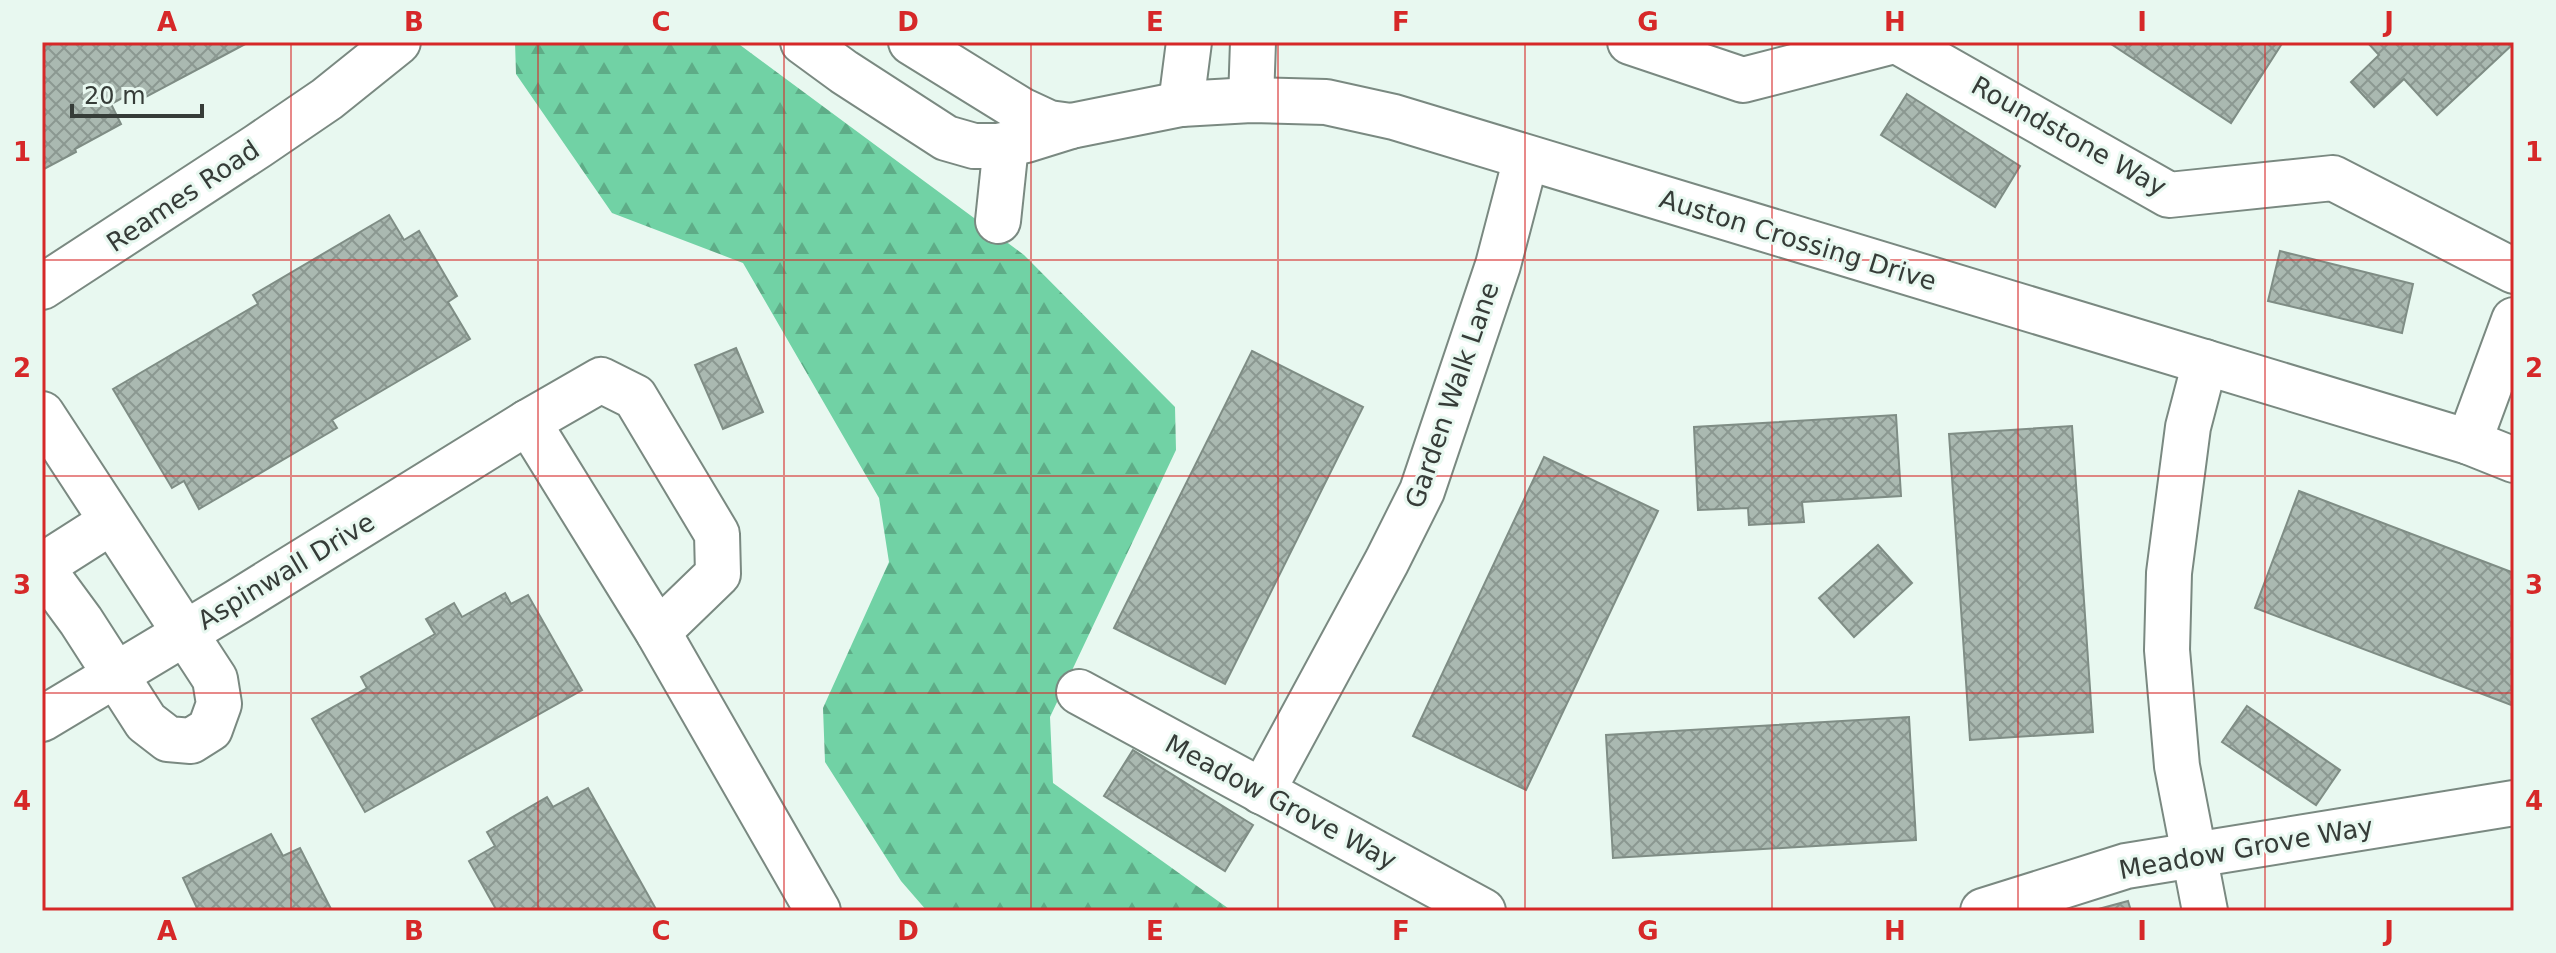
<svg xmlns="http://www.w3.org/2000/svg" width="2556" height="953" font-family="'DejaVu Sans',sans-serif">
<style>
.forest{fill:url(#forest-firs)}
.building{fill:url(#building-cross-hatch);stroke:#7f8d85;stroke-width:2}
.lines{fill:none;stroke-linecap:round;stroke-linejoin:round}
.minor-casing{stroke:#7a8981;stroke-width:48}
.major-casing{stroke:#7a8981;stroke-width:48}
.minor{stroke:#fff;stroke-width:44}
.major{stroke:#fff;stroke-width:44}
.grid{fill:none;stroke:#d62828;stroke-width:2;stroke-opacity:0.55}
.labels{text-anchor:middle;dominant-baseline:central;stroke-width:6;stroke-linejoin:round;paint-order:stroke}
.street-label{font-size:26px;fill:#363c38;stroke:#e8f8f0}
.neatline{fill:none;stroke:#d62828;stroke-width:3}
.grid-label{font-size:26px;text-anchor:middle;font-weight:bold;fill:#d62828}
</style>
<defs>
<pattern id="forest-firs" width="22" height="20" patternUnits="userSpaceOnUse" patternTransform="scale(2)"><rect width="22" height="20" fill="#71d2a5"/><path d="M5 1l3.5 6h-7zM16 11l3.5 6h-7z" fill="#5eac87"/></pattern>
<pattern id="building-cross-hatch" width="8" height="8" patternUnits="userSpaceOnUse" patternTransform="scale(2)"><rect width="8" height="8" fill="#aab9b1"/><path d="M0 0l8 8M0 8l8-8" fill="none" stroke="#8b9891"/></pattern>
</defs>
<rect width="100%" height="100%" fill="#e8f8f0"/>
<polygon class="forest" points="515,42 736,42 1024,255 1175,407 1176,450 1050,717 1053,783 1232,911 927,911 901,881 825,762 823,708 889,562 879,498 743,263 612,213 516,74"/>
<g class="building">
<polygon points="42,42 249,42 142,99 137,90 111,104 121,124 75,149 76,152 42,170"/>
<polygon points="2108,42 2283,42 2231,123"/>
<polygon points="2367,42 2514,42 2514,43 2437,115 2404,79 2374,107 2351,82 2379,55"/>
<polygon points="1907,94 2020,166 1995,207 1881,135"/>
<polygon points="389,215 404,240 419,231 457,296 448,302 470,339 332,420 337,428 199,509 184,481 172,488 113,389 258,304 253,295"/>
<polygon points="2280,251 2413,284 2402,333 2268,301"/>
<polygon points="736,348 763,412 723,429 695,365"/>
<polygon points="1252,351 1363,407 1225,684 1114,628"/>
<polygon points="1896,415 1901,496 1802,502 1804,522 1749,525 1748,508 1698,510 1694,427"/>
<polygon points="2072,426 2093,732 1970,740 1949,434"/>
<polygon points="1544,457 1658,511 1526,790 1413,736"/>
<polygon points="2299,491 2514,573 2514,706 2255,608"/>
<polygon points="1878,545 1912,583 1854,637 1819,598"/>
<polygon points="505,593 511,604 528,595 582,690 365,812 312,719 367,688 361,677 435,634 426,619 454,603 462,617"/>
<polygon points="2247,706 2340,770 2316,805 2222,742"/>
<polygon points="1909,717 1916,840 1613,858 1606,735"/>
<polygon points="1133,750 1253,825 1225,871 1104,796"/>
<polygon points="588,788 657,911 497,911 469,861 495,846 487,832 547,797 553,807"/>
<polygon points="271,834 283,856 300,848 332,911 192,911 197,908 183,878"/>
<polygon points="2128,901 2131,911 2091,911"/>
</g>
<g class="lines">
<defs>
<g id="minor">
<polyline points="803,42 844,72 946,138 974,146 998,146 1026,140 1071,126 1181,104 1251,100 1326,102 1394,117 2469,442 2514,460"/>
<polyline points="911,42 1021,110 1049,123 1071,126"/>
<polyline points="1630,42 1743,80 1890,42"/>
<polyline points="1899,42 2169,195 2333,178 2514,271"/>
<polyline points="1251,100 1253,42"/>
<polyline points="1181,104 1189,42"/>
<polyline points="998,221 1006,145"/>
<polyline points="42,414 215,679 219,704 210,729 191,741 168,739 146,722 81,621 42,568"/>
<polyline points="528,422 658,632 818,911"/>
<polyline points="2469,442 2514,320"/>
<polyline points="42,566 111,522"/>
<polyline points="1079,692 1483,911"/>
<polyline points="42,719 237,602 528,422 601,380 635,397 717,534 718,574 658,632"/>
<polyline points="1262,792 1387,561 1422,491 1498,265 1526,158"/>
<polyline points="1983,911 2126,866 2514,803"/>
<polyline points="2205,911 2177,766 2167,650 2169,573 2188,427 2205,362"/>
</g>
<polyline id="major" points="42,287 258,146 327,99 398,42"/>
</defs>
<use href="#minor" class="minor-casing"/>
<use href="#major" class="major-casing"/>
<use href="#minor" class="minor"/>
<use href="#major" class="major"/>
</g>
<path class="grid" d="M291,42v869M538,42v869M784,42v869M1031,42v869M1278,42v869M1525,42v869M1772,42v869M2018,42v869M2265,42v869M42,260h2472M42,476h2472M42,693h2472"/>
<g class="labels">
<g class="street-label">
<text transform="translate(2069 136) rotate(29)">Roundstone Way</text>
<text transform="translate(183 196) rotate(-34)">Reames Road</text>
<text transform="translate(1798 240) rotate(17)">Auston Crossing Drive</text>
<text transform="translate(1452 395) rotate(-71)">Garden Walk Lane</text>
<text transform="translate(286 571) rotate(-31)">Aspinwall Drive</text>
<text transform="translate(1281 802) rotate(28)">Meadow Grove Way</text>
<text transform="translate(2246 848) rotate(-10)">Meadow Grove Way</text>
</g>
</g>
<rect width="2556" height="953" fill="none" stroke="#e8f8f0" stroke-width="88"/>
<path d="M72 104v12h130v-12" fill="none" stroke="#363c38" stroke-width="4"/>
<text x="84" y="104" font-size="24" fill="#363c38" stroke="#e8f8f0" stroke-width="6" paint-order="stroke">20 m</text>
<rect x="44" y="44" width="2468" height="865" class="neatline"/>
<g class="grid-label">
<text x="167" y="31">A</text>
<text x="414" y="31">B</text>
<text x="661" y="31">C</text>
<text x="908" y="31">D</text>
<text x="1155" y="31">E</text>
<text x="1401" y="31">F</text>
<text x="1648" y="31">G</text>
<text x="1895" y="31">H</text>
<text x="2142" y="31">I</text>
<text x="2389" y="31">J</text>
<text x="22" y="161">1</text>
<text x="2534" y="161">1</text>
<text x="22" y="377">2</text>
<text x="2534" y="377">2</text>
<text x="22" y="594">3</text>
<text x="2534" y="594">3</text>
<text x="22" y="810">4</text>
<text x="2534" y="810">4</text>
<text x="167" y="940">A</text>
<text x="414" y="940">B</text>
<text x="661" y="940">C</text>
<text x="908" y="940">D</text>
<text x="1155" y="940">E</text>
<text x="1401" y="940">F</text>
<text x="1648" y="940">G</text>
<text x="1895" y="940">H</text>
<text x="2142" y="940">I</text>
<text x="2389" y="940">J</text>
</g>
</svg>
